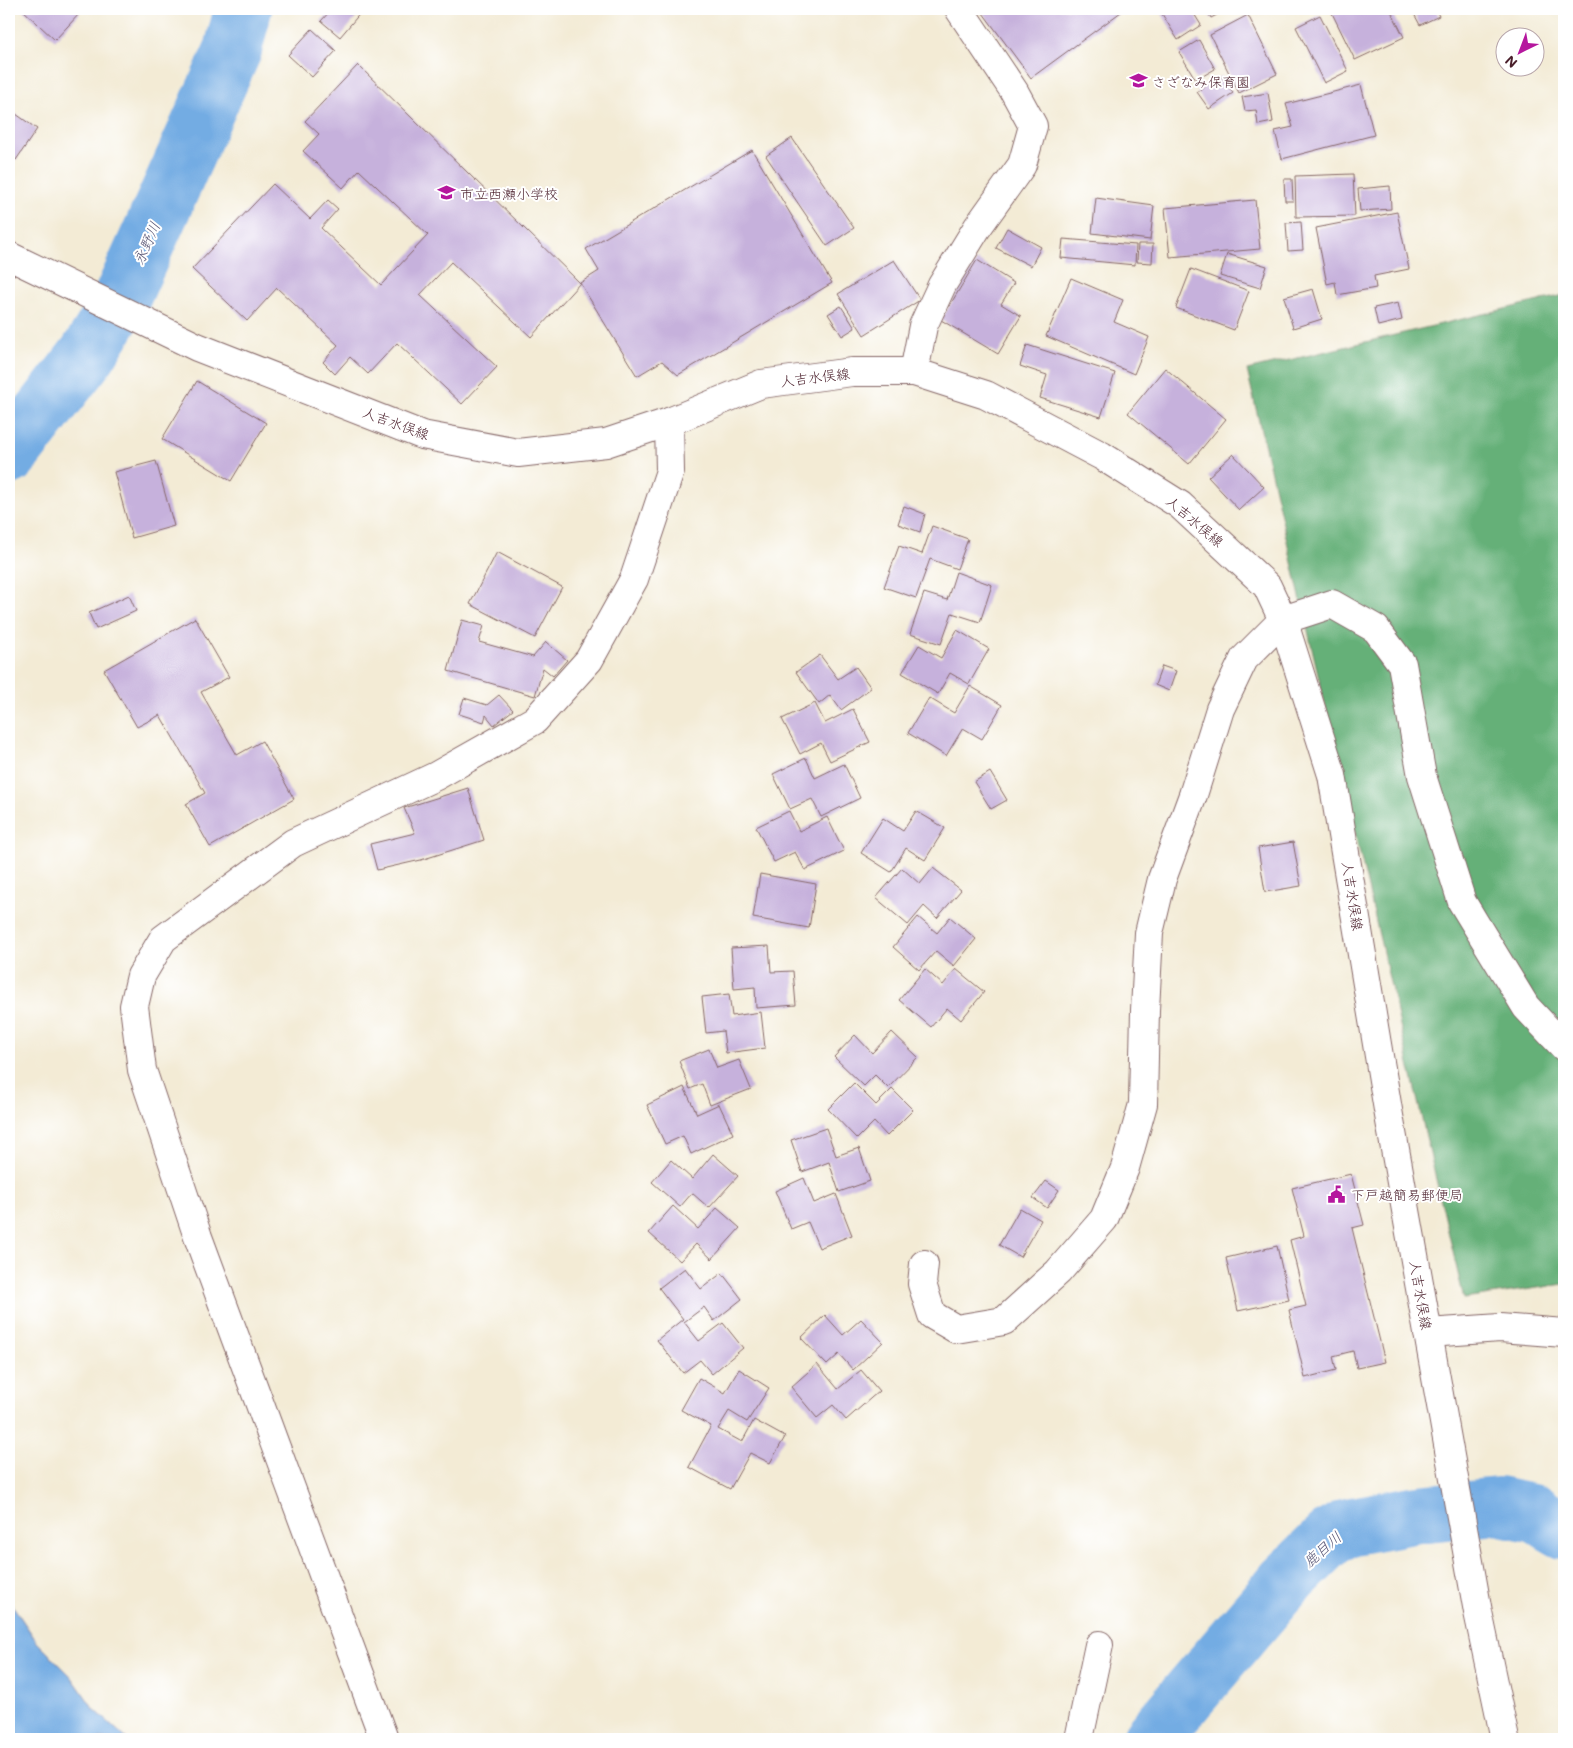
<svg xmlns="http://www.w3.org/2000/svg" width="1573" height="1748" font-family="Mali,'Klee One',sans-serif">
<style>
.forest{fill:#65b078;stroke:#586852}
.water{fill:#73ace3;stroke:#5e6687}
.lines{fill:none;stroke-linecap:round;stroke-linejoin:round}
.river{stroke:#73ace3;stroke-width:58}
.building{fill:#c6b1dc}
.minor-casing{stroke:#856666;stroke-width:30}
.tertiary-casing{stroke:#856666;stroke-width:30}
.primary-casing{stroke:#856666;stroke-width:30}
.minor{stroke:#fff;stroke-width:28}
.tertiary{stroke:#fff;stroke-width:28}
.primary{stroke:#fff;stroke-width:28}
.labels{text-anchor:middle;dominant-baseline:central;stroke-width:4;stroke-linejoin:round;paint-order:stroke}
.poi-label{font-size:14px;fill:#4a1f2b;stroke:#fff;text-anchor:start}
.street-label{font-size:14px;fill:#4a1f2b;stroke:#fff}
.water-label{font-size:15px;font-style:italic;fill:#5a5775;stroke:#fff}
</style>
<rect width="100%" height="100%" fill="#fff"/>
<filter id="ink" filterUnits="userSpaceOnUse"><feTurbulence type="fractalNoise" baseFrequency=".02" numOctaves="2"/><feDisplacementMap in="SourceGraphic" scale="10" xChannelSelector="R" yChannelSelector="G"/><feConvolveMatrix kernelMatrix="1 2 1 2 8 2 1 2 1" color-interpolation-filters="sRGB"/></filter>
<filter id="wash" filterUnits="userSpaceOnUse"><feTurbulence type="fractalNoise" baseFrequency=".0096" numOctaves="4" result="noise"/><feDisplacementMap in="SourceGraphic" scale="20" xChannelSelector="R" yChannelSelector="G"/><feGaussianBlur stdDeviation="1.12" result="paint"/><feColorMatrix in="noise" values="0 0 0 0 0 0 0 0 0 0 0 0 0 0 0 0 0 1.4 0 .05"/><feComposite in="paint" operator="in"/></filter>
<g filter="url(#wash)">
<rect width="100%" height="100%" fill="#f3ebd5"/>
<polygon class="forest" points="1564,295 1564,1284 1464,1299 1247,370"/>
<polygon class="water" points="9,1600 37,1642 71,1676 94,1709 127,1739 9,1739"/>
<g class="lines">
<g class="river">
<polyline points="9,456 88,354 119,304 233,50 243,9"/>
<polyline points="1151,1739 1285,1582 1331,1537 1348,1527 1418,1514 1498,1506 1536,1514 1564,1530"/>
</g>
</g>
<g id="blocks">
<g class="building">
<polygon points="22,9 75,9 80,13 55,40"/>
<polygon points="332,9 360,9 362,11 340,37 321,21"/>
<polygon points="368,9 380,9 374,15"/>
<polygon points="980,9 1125,9 1031,78"/>
<polygon points="1159,9 1191,9 1201,25 1178,40"/>
<polygon points="1206,9 1228,9 1211,18"/>
<polygon points="1330,9 1390,9 1404,37 1355,60"/>
<polygon points="1419,9 1435,9 1439,16 1420,25 1413,12"/>
<polygon points="1248,15 1277,74 1239,93 1210,35"/>
<polygon points="1320,15 1348,71 1324,83 1296,27"/>
<polygon points="312,29 336,51 312,77 288,55"/>
<polygon points="1199,40 1215,69 1196,80 1179,52"/>
<polygon points="358,65 580,283 531,337 451,262 420,295 497,367 462,404 397,343 368,374 350,357 335,374 323,362 338,345 277,288 247,321 192,269 273,184 310,219 328,200 338,209 321,228 381,285 428,235 359,170 343,188 303,151 319,134 305,121"/>
<polygon points="1221,76 1233,93 1209,109 1197,92"/>
<polygon points="1361,85 1374,135 1282,159 1275,131 1293,127 1286,104"/>
<polygon points="1268,93 1273,122 1258,125 1256,110 1245,111 1242,97"/>
<polygon points="16,114 37,129 16,160 9,156 9,125"/>
<polygon points="792,138 854,228 827,246 766,156"/>
<polygon points="752,150 832,283 678,375 662,361 637,376 580,283 599,271 586,249"/>
<polygon points="1353,174 1355,216 1296,217 1295,176"/>
<polygon points="1284,179 1292,179 1293,201 1285,201"/>
<polygon points="1390,186 1391,209 1360,211 1358,189"/>
<polygon points="1096,198 1154,206 1150,240 1092,233"/>
<polygon points="1255,200 1260,249 1170,257 1165,208"/>
<polygon points="1397,212 1409,269 1374,276 1376,288 1337,295 1335,282 1327,284 1316,228"/>
<polygon points="1301,222 1303,250 1288,251 1286,223"/>
<polygon points="1007,228 1041,247 1031,266 996,248"/>
<polygon points="1063,239 1136,245 1135,265 1061,258"/>
<polygon points="1138,244 1153,244 1152,263 1137,262"/>
<polygon points="1227,254 1267,266 1260,288 1220,276"/>
<polygon points="894,260 920,300 864,335 838,294"/>
<polygon points="977,260 1014,283 1001,304 1021,316 998,354 941,320"/>
<polygon points="1191,269 1249,291 1234,330 1176,308"/>
<polygon points="1071,278 1123,300 1114,322 1149,337 1134,374 1046,336"/>
<polygon points="1313,289 1322,319 1293,328 1284,297"/>
<polygon points="1398,303 1402,320 1378,326 1374,308"/>
<polygon points="841,306 855,328 842,336 828,314"/>
<polygon points="1027,345 1115,373 1101,417 1040,398 1047,375 1020,366"/>
<polygon points="1165,368 1226,419 1189,464 1128,413"/>
<polygon points="197,381 266,423 231,481 162,439"/>
<polygon points="1233,454 1264,487 1239,510 1208,477"/>
<polygon points="156,461 174,526 132,538 114,472"/>
<polygon points="904,506 925,514 920,532 898,524"/>
<polygon points="932,526 968,539 957,569 930,559 916,598 884,587 899,546 922,554"/>
<polygon points="497,552 562,587 535,638 470,604"/>
<polygon points="956,572 992,585 980,622 952,613 941,644 910,634 924,593 947,600"/>
<polygon points="129,595 136,611 96,629 89,613"/>
<polygon points="195,618 229,677 201,692 237,755 262,741 294,799 210,847 186,804 205,793 160,715 137,727 104,670"/>
<polygon points="462,620 484,626 479,642 533,657 546,642 567,660 553,676 543,668 535,696 448,671"/>
<polygon points="957,630 989,649 969,684 950,673 938,694 902,673 919,645 941,658"/>
<polygon points="820,655 838,679 856,667 871,688 841,710 830,695 819,704 796,672"/>
<polygon points="1162,666 1176,671 1169,691 1155,685"/>
<polygon points="970,686 1002,705 982,739 963,728 946,756 908,733 929,698 954,713"/>
<polygon points="499,695 513,710 494,725 486,715 484,722 459,714 464,698 487,705"/>
<polygon points="815,703 825,723 853,709 870,742 830,761 821,743 800,754 782,719"/>
<polygon points="806,758 815,778 844,764 860,798 821,817 812,799 790,809 773,774"/>
<polygon points="990,772 1007,800 991,809 974,782"/>
<polygon points="468,788 484,840 421,860 377,870 370,844 415,833 404,808"/>
<polygon points="789,811 799,831 827,817 844,851 805,870 795,852 774,862 756,827"/>
<polygon points="916,811 945,828 925,860 906,848 891,872 861,853 883,818 903,831"/>
<polygon points="1293,842 1301,886 1265,892 1258,848"/>
<polygon points="902,868 920,884 933,868 961,890 937,918 924,906 908,925 876,898"/>
<polygon points="760,874 816,884 809,928 753,918"/>
<polygon points="918,917 937,933 950,917 976,939 954,966 936,951 919,970 893,947"/>
<polygon points="769,946 771,972 793,971 796,1005 756,1008 755,987 734,989 731,948"/>
<polygon points="925,969 943,985 956,969 984,992 961,1020 947,1008 931,1027 899,1000"/>
<polygon points="729,994 732,1016 761,1012 765,1048 726,1053 723,1031 706,1033 702,997"/>
<polygon points="892,1032 918,1057 888,1088 875,1075 864,1086 834,1057 855,1035 872,1053"/>
<polygon points="709,1049 717,1068 739,1060 751,1089 710,1105 702,1084 690,1089 679,1061"/>
<polygon points="854,1083 876,1105 892,1089 913,1110 887,1136 874,1122 857,1139 828,1109"/>
<polygon points="684,1087 697,1114 719,1104 733,1134 691,1154 683,1136 665,1144 647,1105"/>
<polygon points="826,1128 836,1156 859,1148 870,1181 839,1192 829,1162 802,1172 791,1140"/>
<polygon points="713,1154 738,1176 709,1208 692,1193 680,1207 652,1182 671,1160 692,1179"/>
<polygon points="1351,1174 1364,1225 1352,1228 1385,1362 1357,1368 1353,1351 1333,1356 1336,1370 1305,1378 1289,1310 1306,1306 1290,1240 1304,1236 1292,1188"/>
<polygon points="804,1178 814,1203 836,1194 852,1235 819,1248 808,1222 791,1229 775,1191"/>
<polygon points="1046,1181 1059,1190 1047,1208 1033,1198"/>
<polygon points="673,1206 698,1229 717,1208 740,1228 712,1259 696,1244 680,1261 649,1233"/>
<polygon points="1020,1208 1041,1220 1020,1257 999,1245"/>
<polygon points="1277,1246 1289,1300 1238,1311 1226,1258"/>
<polygon points="685,1268 701,1289 722,1273 742,1299 714,1321 704,1307 684,1322 699,1341 723,1323 743,1348 712,1374 700,1360 683,1373 657,1340 683,1319 659,1288"/>
<polygon points="825,1315 843,1335 861,1319 883,1342 853,1370 839,1354 827,1365 801,1338"/>
<polygon points="817,1364 838,1389 861,1370 879,1391 846,1420 833,1405 817,1418 791,1387"/>
<polygon points="739,1369 769,1388 747,1422 729,1411 718,1429 742,1442 754,1420 785,1437 770,1463 750,1453 730,1489 689,1467 711,1426 681,1410 699,1378 725,1393"/>
</g>
</g>
</g>
<g filter="url(#ink)">
<use href="#blocks" fill-opacity="0" stroke="#856666" stroke-width="1"/>
<g class="lines">
<defs>
<g id="minor">
<polyline points="914,372 923,326 942,285 977,228 1022,165 1033,126 1014,91 959,9"/>
<polyline points="1283,620 1332,604 1376,629 1402,664 1422,776 1462,902 1526,1007 1564,1047"/>
<polyline points="1428,1333 1500,1328 1564,1333"/>
<polyline points="384,1739 198,1237 142,1070 134,1006 141,976 163,939 293,843 436,776 535,720 589,660 634,579 670,471 669,422"/>
<polyline points="1079,1739 1099,1645"/>
</g>
<polyline id="tertiary" points="924,1264 922,1284 932,1315 956,1329 1004,1321 1058,1272 1104,1219 1125,1168 1143,1104 1145,1010 1149,933 1162,879 1193,795 1220,709 1244,659 1283,620"/>
<polyline id="primary" points="9,256 197,347 422,435 518,453 606,443 669,422 761,384 852,372 914,372 986,395 1102,456 1180,505 1267,586 1283,620 1332,775 1388,1110 1478,1612 1505,1739"/>
</defs>
<use href="#minor" class="minor-casing"/>
<use href="#tertiary" class="tertiary-casing"/>
<use href="#primary" class="primary-casing"/>
<use href="#minor" class="minor"/>
<use href="#tertiary" class="tertiary"/>
<use href="#primary" class="primary"/>
</g>
</g>
<defs>
<symbol id="school-bare" viewBox="-9 -9 18 18"><path d="M0-5L7-2L0 1L-7-2ZM-4 1L0 2.5L4 1V4Q0 6-4 4Z" fill="#b5179e" stroke="#fff" stroke-width="2.5" paint-order="stroke"/></symbol>
<symbol id="civic-bare" viewBox="-9 -9 18 18"><path d="M-.6-6.5H3V-4.5H.6V-3L4-1V1h2V6H-6V1h2V-1L-.6-3ZM-1.2 2.5V6h2.4V2.5Z" fill="#b5179e" stroke="#fff" stroke-width="2.5" paint-order="stroke"/></symbol>
</defs>
<g fill-rule="evenodd">
<use href="#school-bare" x="1126" y="68" width="25" height="25"/>
<use href="#school-bare" x="434" y="180" width="25" height="25"/>
<use href="#civic-bare" x="1324" y="1182" width="25" height="25"/>
</g>
<g class="labels">
<g class="poi-label">
<text x="1152" y="81">さざなみ保育園</text>
<text x="460" y="193">市立西瀬小学校</text>
<text x="1351" y="1194">下戸越簡易郵便局</text>
</g>
<g class="street-label">
<text transform="translate(815 377) rotate(-7)">人吉水俣線</text>
<text transform="translate(396 423) rotate(20)">人吉水俣線</text>
<text transform="translate(1195 521) rotate(40)">人吉水俣線</text>
<text transform="translate(1353 896) rotate(81)">人吉水俣線</text>
<text transform="translate(1421 1295) rotate(80)">人吉水俣線</text>
</g>
<g class="water-label">
<text transform="translate(146 243) rotate(-66)">永野川</text>
<text transform="translate(1322 1549) rotate(-41)">鹿目川</text>
</g>
</g>
<rect width="1573" height="1748" fill="none" stroke="#fff" stroke-width="30"/>
<g transform="translate(1520 52) rotate(222)"><circle r="24" fill="#ffffff" stroke="#b7a5aa"/>
<path d="M0-4L9 19L0 12L-9 19Z" fill="#b5179e"/>
<text y="-8" font-size="14" font-weight="bold" text-anchor="middle" fill="#4a1f2b">N</text>
</g>
</svg>
